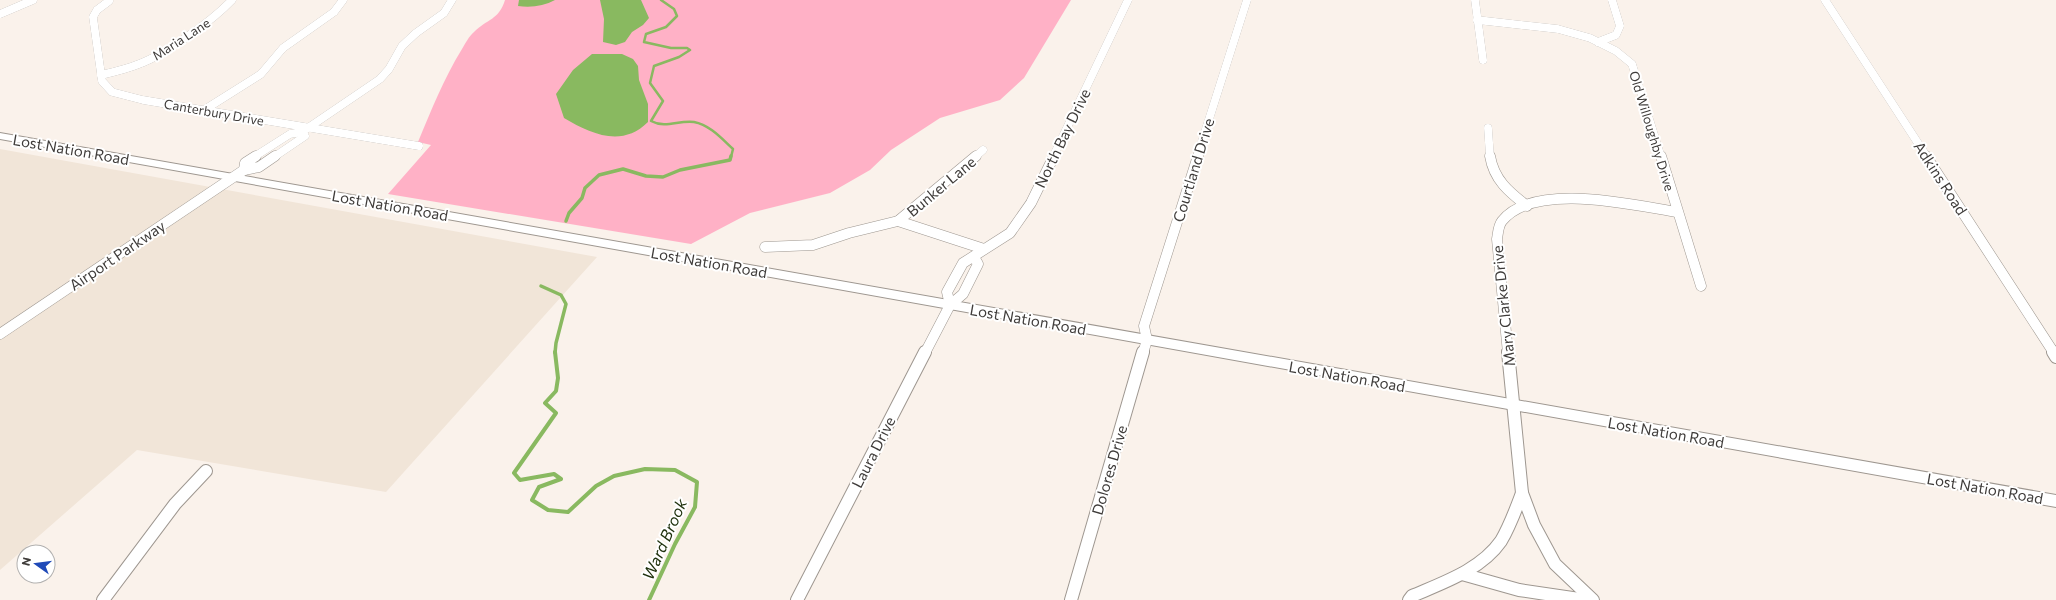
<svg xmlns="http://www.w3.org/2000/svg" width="2056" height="600" font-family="Commissioner,sans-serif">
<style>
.built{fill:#f1e5d8}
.green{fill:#ffb1c6}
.water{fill:#89b960}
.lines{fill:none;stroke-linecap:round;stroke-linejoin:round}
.stream-far2{stroke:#89b960;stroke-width:2.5}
.stream-far1{stroke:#89b960;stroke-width:3.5}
.stream{stroke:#89b960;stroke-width:4}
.minor-far2-casing{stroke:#9e9790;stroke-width:8}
.minor-far1-casing{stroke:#9e9790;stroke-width:11}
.minor-casing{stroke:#9e9790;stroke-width:14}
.tertiary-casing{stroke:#9e9790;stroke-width:2}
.minor-far2{stroke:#fff;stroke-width:8}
.minor-far1{stroke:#fff;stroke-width:10}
.minor{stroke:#fff;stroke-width:12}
.tertiary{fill:#fff;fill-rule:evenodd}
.labels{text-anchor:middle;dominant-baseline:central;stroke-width:4;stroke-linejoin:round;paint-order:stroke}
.far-street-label{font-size:13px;fill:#3f3c3a;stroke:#fff}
.street-label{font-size:15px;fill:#3f3c3a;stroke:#fff}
.water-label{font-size:16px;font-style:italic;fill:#20320e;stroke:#fff}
</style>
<rect width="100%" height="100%" fill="#faf2eb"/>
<polygon class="built" points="0,149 597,257 386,492 137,450 0,570"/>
<path class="green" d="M505,0h566l-47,78 -24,22 -60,18 -49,32 -21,20 -40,23 -80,20 -59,31 -303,-50 43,-49 -13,-3c13,-31 26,-64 44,-93 3,-5 7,-13 12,-17 13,-13 25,-12 31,-32z"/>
<g class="water">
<path d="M519,0h36c-11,6 -24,8 -37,6z"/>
<polygon points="600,0 641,0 649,18 643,25 632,32 625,42 616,45 603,42 604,19"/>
<path d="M592,54h30l11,5 5,7 1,14 9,24v18c-26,26 -57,12 -84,-4l-8,-24 17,-24z"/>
</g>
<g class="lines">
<path class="stream-far2" d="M661,0l13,9 3,7 -11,11 -20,7 -2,8 27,6h16l3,2 -11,7 -25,9 -4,17 13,18 -12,20c15,8 27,-1 43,1 16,3 28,17 39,27l-2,8"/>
<g class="stream-far1">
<polyline points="566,221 569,213 582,198 585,188 599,175 623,169 646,176 663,177 680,170 730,160 731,156"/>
<polyline points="541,286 561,295 566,304 556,343 555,353"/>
</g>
<polyline class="stream" points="555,352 558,378 556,391 545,403 556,413 514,473 520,480 554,474 561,479 539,487 532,500 548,510 568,512 596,486 614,476 645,469 675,470 697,482 695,507 675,544 649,600"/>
<defs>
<g id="minor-far2">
<polyline points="1475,0 1483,60"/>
<polyline points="1825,0 1927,157"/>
<polyline points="109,1 97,10 93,17 102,81 112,92 143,100 419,146"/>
<polyline points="0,14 33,0"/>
<polyline points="1477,20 1558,29 1590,38 1616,51 1632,64 1661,157"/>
<polyline points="1598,42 1616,35 1620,26 1612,0"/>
<path d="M101,75c13,-3 26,-6 38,-11 27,-10 73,-43 93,-64"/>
<polyline points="204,110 261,74 283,48 334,12 343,0"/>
<polyline points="1488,128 1490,157"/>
<polyline points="302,132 380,79 389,69 402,46 416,33 444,13 452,0"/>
<polyline points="254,157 290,134 302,132"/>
<polyline points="274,157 305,136 302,132"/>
<polyline points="975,157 983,150"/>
<polyline points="1053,157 1128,0"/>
<polyline points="1197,157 1247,0"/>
</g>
<g id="minor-far1">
<polyline points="256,156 245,163 244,170 259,167 275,156"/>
<path d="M1490,156c4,24 19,36 37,50"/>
<polyline points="1661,156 1701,286"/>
<polyline points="1926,156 2054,353"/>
<polyline points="898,221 984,249"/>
<polyline points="765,247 813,245 849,233 898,221 976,156"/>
<polyline points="950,305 947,292 963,263 1010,233 1031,203 1054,156"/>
<polyline points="0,334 244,170"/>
<polyline points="925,353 950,305 963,294 978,264 974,257"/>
<polyline points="1143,353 1147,340 1144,326 1198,156"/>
<path d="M1508,353l-11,-114c1,-5 1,-13 5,-18 32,-40 131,-16 175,-9"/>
</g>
<g id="minor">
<polyline points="2053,352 2056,357"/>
<polyline points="1522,493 1534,525 1555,564 1593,600"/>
<polyline points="1462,574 1519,590 1586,600"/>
<polyline points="103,600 175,504 206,471"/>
<polyline points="797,600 925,352"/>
<polyline points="1071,600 1143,352"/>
<path d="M1409,600l3,-4c30,-13 69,-26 89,-55 9,-15 15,-32 21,-48l-14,-141"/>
</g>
<polygon id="tertiary" points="0,133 2056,495 2056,507 0,139"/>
</defs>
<use href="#minor-far2" class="minor-far2-casing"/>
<use href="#minor-far1" class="minor-far1-casing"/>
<use href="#minor" class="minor-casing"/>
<use href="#tertiary" class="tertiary-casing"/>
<use href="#minor-far2" class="minor-far2"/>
<use href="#minor-far1" class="minor-far1"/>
<use href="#minor" class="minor"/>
<use href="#tertiary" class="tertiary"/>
</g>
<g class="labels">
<g class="far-street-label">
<text transform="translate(181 39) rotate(-33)">Maria Lane</text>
<text transform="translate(214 112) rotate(10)">Canterbury Drive</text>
<text transform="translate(1652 131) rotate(73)">Old Willoughby Drive</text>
</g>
<g class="street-label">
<text transform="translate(1062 138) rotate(-64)">North Bay Drive</text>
<text transform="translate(71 149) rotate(10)">Lost Nation Road</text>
<text transform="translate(1193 170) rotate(-73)">Courtland Drive</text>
<text transform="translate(1941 178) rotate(57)">Adkins Road</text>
<text transform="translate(941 186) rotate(-40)">Bunker Lane</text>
<text transform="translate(390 205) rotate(10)">Lost Nation Road</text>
<text transform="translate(117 255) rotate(-34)">Airport Parkway</text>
<text transform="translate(709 262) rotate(10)">Lost Nation Road</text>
<text transform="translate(1503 306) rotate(-96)">Mary Clarke Drive</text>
<text transform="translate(1028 319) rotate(10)">Lost Nation Road</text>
<text transform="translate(1347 376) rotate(10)">Lost Nation Road</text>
<text transform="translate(1666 432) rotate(10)">Lost Nation Road</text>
<text transform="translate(873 452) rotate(-63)">Laura Drive</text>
<text transform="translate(1109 470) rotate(-74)">Dolores Drive</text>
<text transform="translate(1985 488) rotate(10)">Lost Nation Road</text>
</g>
<g class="water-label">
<text transform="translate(664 539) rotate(-66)">Ward Brook</text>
</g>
</g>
<g transform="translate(36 564) rotate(284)"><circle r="19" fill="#ffffff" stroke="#b2b1b0"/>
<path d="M0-3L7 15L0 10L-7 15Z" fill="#204ab8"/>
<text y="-6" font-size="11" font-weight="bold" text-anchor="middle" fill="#3f3c3a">N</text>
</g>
</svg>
